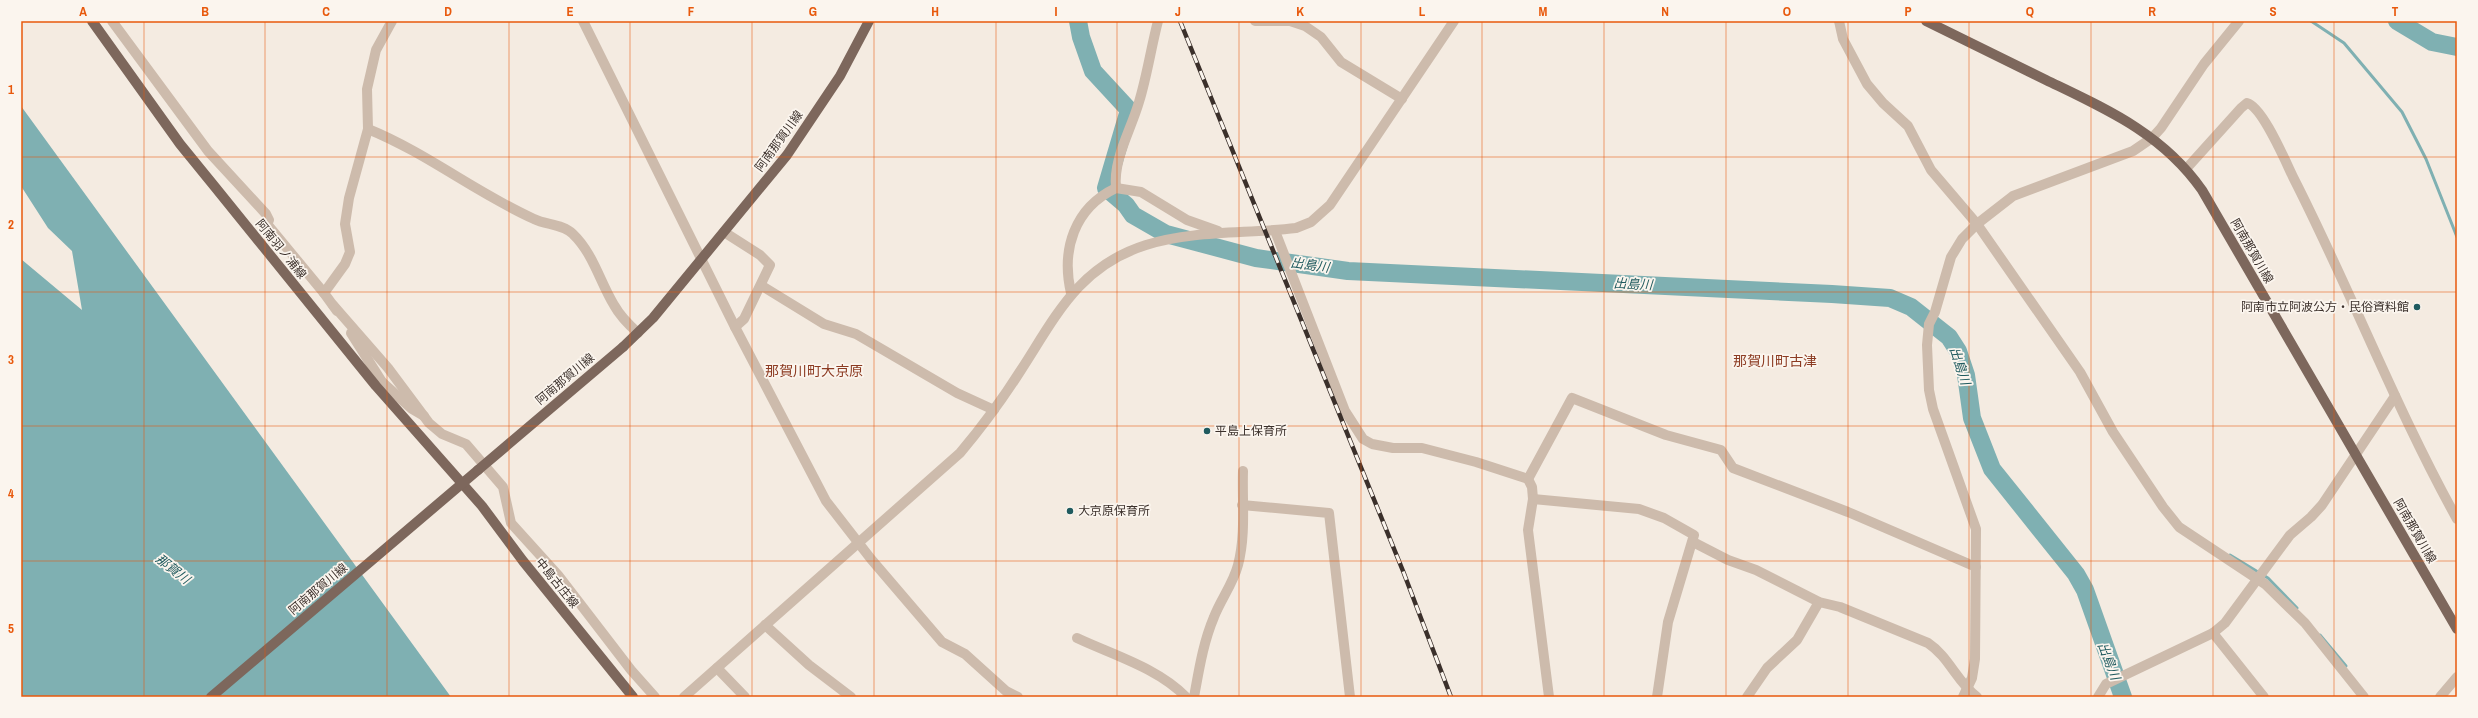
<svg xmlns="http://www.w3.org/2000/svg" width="2478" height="718" font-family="'Archivo Narrow','Noto Sans JP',sans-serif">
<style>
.water{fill:#7fb0b2}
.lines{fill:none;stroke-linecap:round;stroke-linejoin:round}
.stream{stroke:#7fb0b2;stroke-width:3}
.river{stroke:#7fb0b2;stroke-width:18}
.minor{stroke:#cdbbac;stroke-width:10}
.major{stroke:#7d675c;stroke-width:10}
.rail-casing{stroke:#3b302b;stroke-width:4.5}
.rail{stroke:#fbf5ee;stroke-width:3;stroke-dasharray:9;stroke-linecap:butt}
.major-bridge{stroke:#7d675c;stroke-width:10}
.grid{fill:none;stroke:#e8590c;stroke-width:1;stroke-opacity:0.55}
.poi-dot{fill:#1f5a5e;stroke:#fbf5ee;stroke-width:1.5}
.labels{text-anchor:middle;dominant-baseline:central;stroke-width:3.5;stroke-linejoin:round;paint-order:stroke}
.street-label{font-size:12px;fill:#3b302b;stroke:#fbf5ee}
.poi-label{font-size:12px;fill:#3b302b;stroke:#fbf5ee;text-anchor:start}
.water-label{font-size:13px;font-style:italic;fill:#1f5a5e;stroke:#fbf5ee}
.quarter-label{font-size:14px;fill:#8c3b22;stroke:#fbf5ee}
.neatline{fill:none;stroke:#e8590c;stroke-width:1.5}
.grid-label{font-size:13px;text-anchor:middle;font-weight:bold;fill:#e8590c}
</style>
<rect width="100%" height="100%" fill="#f4ebe1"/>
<polygon class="water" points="21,106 451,697 21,697 21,259 82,310 72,251 48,228 21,186"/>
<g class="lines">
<g class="stream">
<polyline points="2311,21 2344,43 2402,112 2426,159 2457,237"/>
<polyline points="2230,555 2268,578 2297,608"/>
<polyline points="2320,635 2346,666"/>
</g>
<g class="river">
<polyline points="1078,21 1081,37 1093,71 1129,110 1106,188 1126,205 1133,215 1166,234 1256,258 1348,271 1832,294 1890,298 1911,307 1949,337 1958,351 1966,375 1972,418 1992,469 2076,574 2085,590 2123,697"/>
<polyline points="2397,21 2432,42 2457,47"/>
</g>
<g class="minor">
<polyline points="112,21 208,151 266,214 269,220 267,224 324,293"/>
<polyline points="583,21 735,327 826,501 871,559 942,642 965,654 1006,691 1018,697"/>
<polyline points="1255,21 1290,21 1305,26 1321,37 1341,62 1402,99"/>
<polyline points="1839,21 1843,39 1867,84 1883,103 1908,126 1931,170 1977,224 2080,372 2113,432 2163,507 2179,527 2265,584 2305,623 2364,697"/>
<path d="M368,129c59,24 108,64 166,90 12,6 29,5 39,15 20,19 27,48 41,71 6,11 15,20 24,28"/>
<path d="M2186,169l55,-61 6,-5c16,4 39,60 47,76 57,112 102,230 163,340"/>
<path d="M1116,188c-3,-29 15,-58 23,-86 8,-26 12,-54 19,-81"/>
<polyline points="1275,231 1345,411 1363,439 1372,444 1393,448 1422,448 1476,462 1528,479 1532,487 1533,499 1528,530 1549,697"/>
<polyline points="724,232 760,255 770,265 744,319 735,327"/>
<polyline points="762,286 824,324 856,334 957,393 994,410"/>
<path d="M1071,293c-10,-43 3,-85 45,-105l25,4 46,28 31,11"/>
<polyline points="333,305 388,368 429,423 442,434 466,444 503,487 511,523 558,575 631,670 655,697"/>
<polyline points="337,311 324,293 345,264 350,252 345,224 349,198 368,129 367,89 376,50 392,21"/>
<polyline points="351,333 382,382"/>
<polyline points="378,385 382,382 412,409 424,416"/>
<polyline points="1528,479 1572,398 1666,435 1721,450 1733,468 1848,512 1976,567"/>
<polyline points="1533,499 1639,509 1664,518 1694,535 1668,622 1657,697"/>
<polyline points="1242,505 1329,513 1350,697"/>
<path d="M1693,542l35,18 28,10 63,32 21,5 88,36c21,14 29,39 49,54"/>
<polyline points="765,625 809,665 851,697"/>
<polyline points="2213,633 2264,697"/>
<path d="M1077,638c36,17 81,30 109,59"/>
<polyline points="717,668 745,697"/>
<path d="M684,697l276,-244c22,-26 42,-53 61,-83 35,-54 58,-104 125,-125 48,-15 101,-11 150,-17l15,-6 19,-17 124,-184"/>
<path d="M1194,697c5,-27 9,-54 20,-80 7,-18 19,-33 24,-52 8,-30 4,-64 5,-94"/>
<polyline points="1747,697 1767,668 1797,640 1819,602"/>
<polyline points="1963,697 1972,678 1975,659 1976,529 1933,409 1929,390 1927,345 1929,324 1935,312 1951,257 1962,239 1977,224 2013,196 2133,151 2152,138 2161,128 2204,64 2239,21"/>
<polyline points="2098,697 2106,684 2213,633 2225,623 2290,535 2311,517 2322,505 2395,396"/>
<polyline points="2440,697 2457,677"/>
</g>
<g class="major">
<polyline points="92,21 180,144 215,187 376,386 482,506 523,561 633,697"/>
<path d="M1926,21c40,20 80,39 120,59 60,29 116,53 156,110l255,439"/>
<polyline points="623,347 653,318 787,155 840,76 869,21"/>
<polyline points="211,697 478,470"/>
</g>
<defs>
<polyline id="rail" points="1180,21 1403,571 1451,697"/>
</defs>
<use href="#rail" class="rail-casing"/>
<use href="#rail" class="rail"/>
<polyline class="major-bridge" points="478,470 623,347"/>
</g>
<path class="grid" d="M144,21v676M265,21v676M387,21v676M509,21v676M630,21v676M752,21v676M874,21v676M996,21v676M1117,21v676M1239,21v676M1361,21v676M1482,21v676M1604,21v676M1726,21v676M1848,21v676M1969,21v676M2091,21v676M2213,21v676M2334,21v676M21,157h2436M21,292h2436M21,426h2436M21,561h2436"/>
<g class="poi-dot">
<circle cx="2417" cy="307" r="4"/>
<circle cx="1207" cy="431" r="4"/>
<circle cx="1070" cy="511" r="4"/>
</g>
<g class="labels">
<g class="street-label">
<text transform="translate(779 141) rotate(-54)">阿南那賀川線</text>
<text transform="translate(281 249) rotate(51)">阿南羽ノ浦線</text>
<text transform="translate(2252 251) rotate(60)">阿南那賀川線</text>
<text transform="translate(565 379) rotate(-40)">阿南那賀川線</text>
<text transform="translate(2415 531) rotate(60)">阿南那賀川線</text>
<text transform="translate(557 583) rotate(51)">中島古庄線</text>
<text transform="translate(318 589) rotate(-40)">阿南那賀川線</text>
</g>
<g class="poi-label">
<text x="2409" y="307" text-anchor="end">阿南市立阿波公方・民俗資料館</text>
<text x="1215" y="431">平島上保育所</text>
<text x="1078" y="511">大京原保育所</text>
</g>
<g class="water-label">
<text transform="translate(1310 265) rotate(8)">出島川</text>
<text transform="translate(1633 284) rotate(3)">出島川</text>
<text transform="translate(1960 366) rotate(72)">出島川</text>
<text transform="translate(173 569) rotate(38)">那賀川</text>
<text transform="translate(2109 661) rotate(69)">出島川</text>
</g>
<g class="quarter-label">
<text x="1775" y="361">那賀川町古津</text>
<text x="814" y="371">那賀川町大京原</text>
</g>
</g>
<rect width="2478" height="718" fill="none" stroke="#fbf5ee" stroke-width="44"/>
<rect x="22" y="22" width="2434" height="674" class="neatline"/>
<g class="grid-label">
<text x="83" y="16">A</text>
<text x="205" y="16">B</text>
<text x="326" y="16">C</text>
<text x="448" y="16">D</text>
<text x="570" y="16">E</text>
<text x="691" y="16">F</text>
<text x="813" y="16">G</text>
<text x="935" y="16">H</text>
<text x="1056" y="16">I</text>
<text x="1178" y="16">J</text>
<text x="1300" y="16">K</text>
<text x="1422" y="16">L</text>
<text x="1543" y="16">M</text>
<text x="1665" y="16">N</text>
<text x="1787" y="16">O</text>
<text x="1908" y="16">P</text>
<text x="2030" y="16">Q</text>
<text x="2152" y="16">R</text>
<text x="2273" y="16">S</text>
<text x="2395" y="16">T</text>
<text x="11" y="94">1</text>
<text x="11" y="229">2</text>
<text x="11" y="364">3</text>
<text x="11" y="498">4</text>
<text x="11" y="633">5</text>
</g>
</svg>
